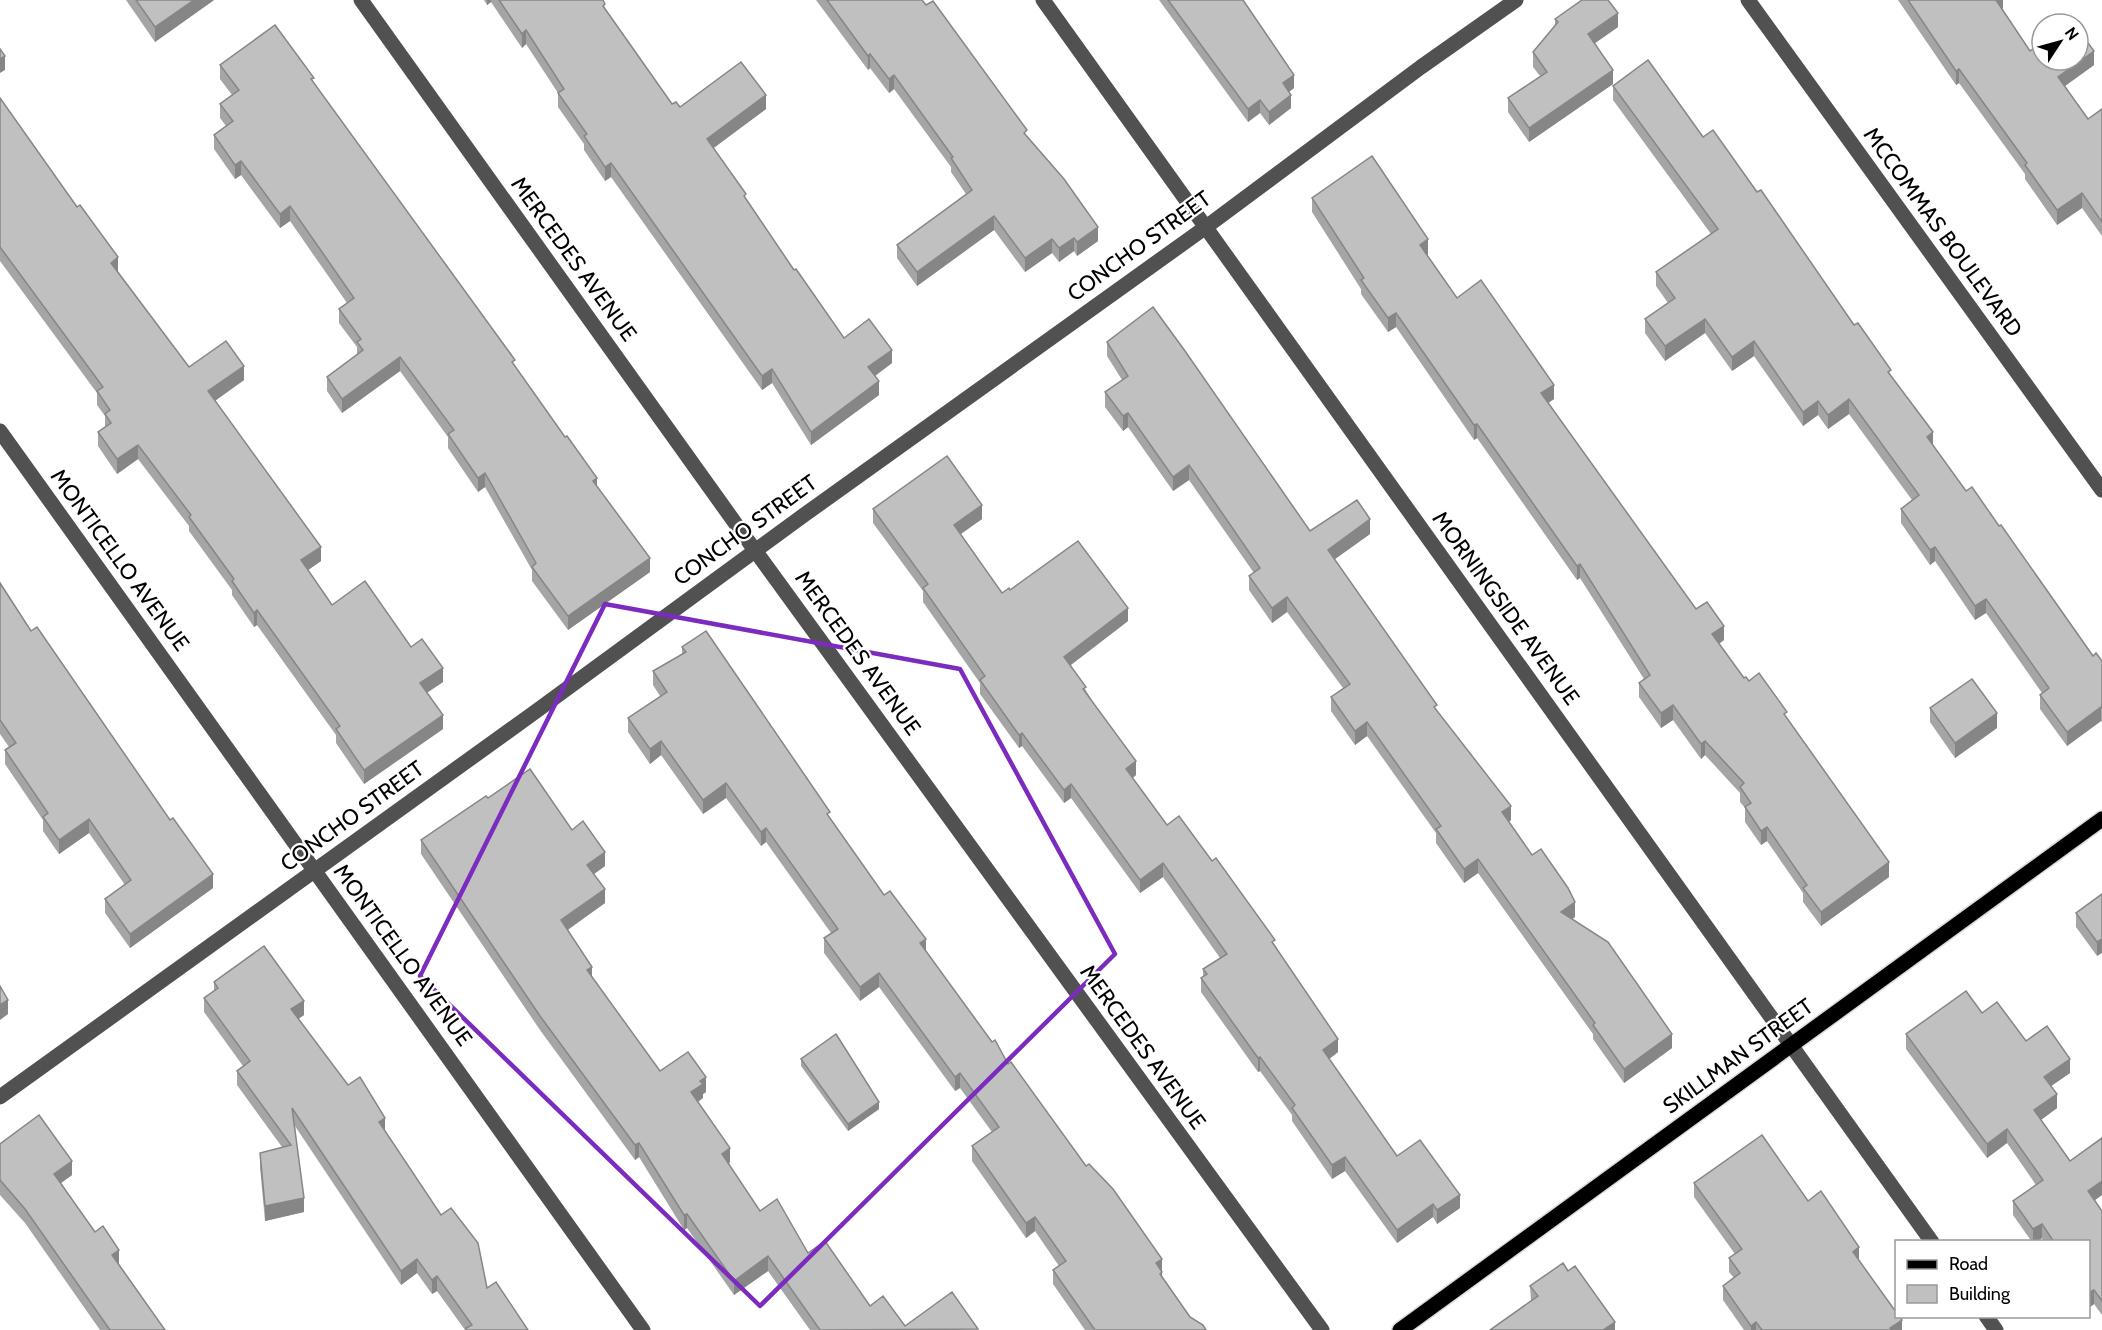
<svg xmlns="http://www.w3.org/2000/svg" width="2102" height="1330" font-family="Cabin,sans-serif">
<style>
.lines{fill:none;stroke-linecap:round;stroke-linejoin:round}
.major-casing{stroke:#dbdbdb;stroke-width:18}
.minor{stroke:#515151;stroke-width:15}
.major{stroke:#000;stroke-width:15}
.wall{fill:#a5a5a5}
.shaded-wall{fill:#868686}
.building{fill:#c0c0c0;stroke:#868686;stroke-width:1.5}
.marked{fill:none;stroke:#7b2cbf;stroke-width:4.5;stroke-linejoin:round}
.labels{text-anchor:middle;dominant-baseline:central;stroke-width:4.5;stroke-linejoin:round;paint-order:stroke}
.street-label{font-size:22px;fill:#000;stroke:#fff}
</style>
<rect width="100%" height="100%" fill="#fff"/>
<g class="lines">
<defs>
<polyline id="major" points="1400,1330 2102,819"/>
</defs>
<use href="#major" class="major-casing"/>
<g class="minor">
<polyline points="361,0 738,527 1322,1330"/>
<polyline points="1043,0 1932,1242"/>
<polyline points="1748,0 2102,490"/>
<polyline points="0,431 643,1330"/>
<polyline points="0,1097 535,712 804,515 1206,227 1421,67 1516,0"/>
<polyline points="1986,1316 1996,1330"/>
</g>
<use href="#major" class="major"/>
</g>
<g class="wall">
<polygon points="126,0 214,0 155,42"/>
<polygon points="484,0 603,0 605,10 672,104 680,107 766,109 713,148 746,200 794,270 844,338 892,363 875,376 879,395 811,445 772,383 762,390 611,177 605,181 584,150 584,144 558,107 558,93 526,44 522,48 491,2 487,5"/>
<polygon points="816,0 922,0 1027,136 1098,241 1077,256 1074,251 1059,262 1052,253 1025,272 994,230 917,286 897,258 897,245 966,194 951,172 951,167 894,89 889,93 870,68 868,70"/>
<polygon points="1159,0 1243,0 1294,88 1289,92 1291,108 1269,125 1260,113 1248,122"/>
<polygon points="1898,0 2003,0 2003,8 2002,9 2030,51 2094,65 2065,86 2088,119 2102,109 2102,236 2082,208 2057,225 2025,179 2025,174 1959,83 1956,85"/>
<polygon points="1555,19 1618,27 1595,43 1613,84 1529,142 1508,112 1508,98 1540,76 1533,67 1533,52 1555,26"/>
<polygon points="220,65 314,83 515,366 597,487 650,572 568,630 532,581 532,570 485,487 478,492 448,448 448,437 400,371 342,413 327,391 327,377 357,355 357,347 339,323 339,309 347,303 290,221 280,228 241,175 235,179 214,149 214,135 226,126 220,118 220,104 232,95 220,79"/>
<polygon points="1613,86 1703,137 1757,192 1891,376 1933,446 1966,491 1999,526 2093,656 2102,661 2102,722 2101,721 2067,746 2040,709 2040,695 2042,693 1986,613 1975,620 1935,561 1930,565 1901,523 1901,509 1912,500 1849,414 1828,429 1818,415 1803,426 1754,356 1732,371 1705,333 1665,361 1645,333 1645,319 1668,303 1656,286 1656,272 1711,234 1613,100"/>
<polygon points="0,98 118,271 118,272 189,367 244,380 214,401 321,561 308,570 332,605 411,647 443,682 427,693 443,729 364,784 336,743 336,735 257,625 254,627 232,595 232,590 189,531 189,526 138,459 117,474 98,446 98,432 105,427 105,416 97,405 97,393 0,261"/>
<polygon points="1312,198 1428,254 1427,255 1457,298 1554,399 1548,403 1696,609 1724,640 1719,644 1744,678 1749,681 1787,719 1889,877 1821,926 1803,902 1803,893 1767,841 1761,845 1745,822 1745,808 1740,802 1740,793 1705,755 1701,759 1673,720 1661,728 1639,697 1639,683 1644,679 1580,578 1577,580 1477,438 1474,440 1396,327 1388,332 1361,294 1361,289 1312,212"/>
<polygon points="1107,342 1310,531 1370,534 1335,559 1511,820 1509,822 1575,917 1572,919 1672,1048 1624,1083 1593,1039 1593,1034 1478,873 1464,883 1436,843 1436,833 1367,736 1355,745 1331,711 1331,697 1343,688 1287,612 1272,623 1249,590 1249,576 1254,573 1189,480 1173,491 1128,427 1123,431 1105,407 1105,392 1122,380 1107,356"/>
<polygon points="873,509 982,519 960,534 1002,593 1010,590 1128,621 1071,665 1136,775 1133,778 1167,825 1275,945 1338,1052 1329,1059 1397,1156 1460,1208 1437,1224 1433,1217 1397,1243 1345,1171 1332,1179 1292,1121 1292,1115 1260,1071 1258,1072 1201,992 1201,978 1203,977 1203,969 1220,958 1163,877 1140,893 1071,798 1064,803 1022,746 1019,748 980,694 980,683 923,602 923,591 873,523"/>
<polygon points="0,583 31,631 213,888 130,948 105,913 105,899 125,885 89,833 59,854 43,831 43,820 5,764 5,750 9,747 0,734"/>
<polygon points="682,647 830,818 884,895 1162,1272 1162,1276 1190,1317 1206,1330 1085,1330 1053,1284 1053,1270 1059,1266 1035,1231 1026,1238 972,1161 972,1146 992,1132 960,1088 955,1091 879,987 860,1001 824,953 824,938 831,933 766,842 761,846 726,798 703,814 661,755 650,764 628,732 628,718 660,696 653,685 653,671 682,654"/>
<polygon points="1930,708 1997,728 1955,758 1930,722"/>
<polygon points="488,798 572,830 605,866 594,874 605,903 568,930 592,977 660,1071 706,1092 703,1094 703,1098 698,1102 730,1162 729,1164 760,1211 808,1253 870,1306 905,1326 978,1330 810,1330 768,1271 734,1295 687,1228 684,1230 639,1157 635,1160 540,1030 421,854 421,840"/>
<polygon points="2102,894 2097,956 2076,927 2076,913"/>
<polygon points="214,982 304,1015 298,1019 348,1085 385,1131 487,1288 528,1330 465,1330 437,1291 432,1294 417,1273 401,1285 295,1126 304,1212 265,1221 260,1167 260,1153 282,1147 237,1085 237,1071 243,1066 204,1012 204,998 214,991"/>
<polygon points="1982,1013 2026,1041 2070,1073 2051,1086 2057,1108 2041,1120 2070,1161 2102,1138 2102,1195 2095,1200 2102,1211 2102,1315 2094,1304 2090,1307 2088,1304 2088,1242 2044,1242 2042,1238 2036,1242 2032,1242 2013,1215 2013,1201 2036,1185 2007,1143 1987,1158 1906,1049 1906,1034"/>
<polygon points="801,1059 879,1109 848,1131 801,1066"/>
<polygon points="0,1144 72,1175 61,1183 95,1232 119,1264 165,1330 100,1330 25,1223 0,1195"/>
<polygon points="1694,1183 1808,1201 1859,1260 1902,1330 1744,1330 1723,1300 1723,1286 1734,1278 1729,1272 1729,1258 1735,1254 1694,1197"/>
<polygon points="1530,1286 1615,1330 1531,1301"/>
</g>
<g class="shaded-wall">
<polygon points="194,0 214,0 155,42 155,27"/>
<polygon points="487,0 491,0 491,2 487,5"/>
<polygon points="1995,0 2003,0 2003,8 1995,13"/>
<polygon points="1618,13 1618,27 1588,48 1588,34"/>
<polygon points="526,30 526,44 522,48 522,34"/>
<polygon points="2094,51 2094,65 2058,91 2058,77"/>
<polygon points="870,54 870,68 868,70 868,56"/>
<polygon points="5,56 5,70 0,73 0,59"/>
<polygon points="1959,69 1959,83 1956,85 1956,71"/>
<polygon points="1613,70 1613,84 1529,142 1529,128"/>
<polygon points="894,75 894,89 889,93 889,79"/>
<polygon points="1294,75 1294,88 1283,96 1283,83"/>
<polygon points="766,95 766,109 707,153 707,139"/>
<polygon points="1291,95 1291,108 1269,125 1269,112"/>
<polygon points="1260,100 1260,113 1248,122 1248,109"/>
<polygon points="241,161 241,175 235,179 235,165"/>
<polygon points="611,163 611,177 605,181 605,167"/>
<polygon points="2082,193 2082,208 2057,225 2057,210"/>
<polygon points="290,206 290,221 280,228 280,214"/>
<polygon points="994,216 994,230 917,286 917,272"/>
<polygon points="1098,227 1098,241 1077,256 1077,242"/>
<polygon points="1074,238 1074,251 1059,262 1059,248"/>
<polygon points="1052,239 1052,253 1025,272 1025,258"/>
<polygon points="1428,239 1428,254 1420,259 1420,245"/>
<polygon points="118,257 118,271 111,277 111,263"/>
<polygon points="1396,313 1396,327 1388,332 1388,318"/>
<polygon points="1705,319 1705,333 1665,361 1665,346"/>
<polygon points="1754,341 1754,356 1732,371 1732,357"/>
<polygon points="892,350 892,363 868,381 868,367"/>
<polygon points="400,357 400,371 342,413 342,399"/>
<polygon points="244,366 244,380 208,406 208,391"/>
<polygon points="772,369 772,383 762,390 762,376"/>
<polygon points="879,381 879,395 811,445 811,432"/>
<polygon points="1554,385 1554,399 1541,408 1541,393"/>
<polygon points="1849,399 1849,414 1828,429 1828,415"/>
<polygon points="1818,401 1818,415 1803,426 1803,412"/>
<polygon points="1128,413 1128,427 1123,431 1123,416"/>
<polygon points="1477,424 1477,438 1474,440 1474,425"/>
<polygon points="1933,432 1933,446 1927,437"/>
<polygon points="138,445 138,459 117,474 117,459"/>
<polygon points="1189,465 1189,480 1173,491 1173,477"/>
<polygon points="485,473 485,487 478,492 478,478"/>
<polygon points="597,478 597,492 593,481"/>
<polygon points="982,505 982,519 954,539 954,525"/>
<polygon points="1370,519 1370,534 1328,564 1328,550"/>
<polygon points="321,547 321,561 301,575 301,560"/>
<polygon points="1935,547 1935,561 1930,565 1930,550"/>
<polygon points="650,558 650,572 568,630 568,616"/>
<polygon points="1580,564 1580,578 1577,580 1577,566"/>
<polygon points="1287,597 1287,612 1272,623 1272,608"/>
<polygon points="1986,599 1986,613 1975,620 1975,606"/>
<polygon points="1128,608 1128,621 1064,670 1064,657"/>
<polygon points="257,610 257,625 254,627 254,613"/>
<polygon points="1724,626 1724,640 1712,648 1712,634"/>
<polygon points="443,668 443,682 420,697 420,683"/>
<polygon points="1673,705 1673,720 1661,728 1661,713"/>
<polygon points="2101,707 2101,721 2067,746 2067,732"/>
<polygon points="1997,713 1997,728 1955,758 1955,743"/>
<polygon points="443,715 443,729 364,784 364,770"/>
<polygon points="1367,722 1367,736 1355,745 1355,731"/>
<polygon points="1022,733 1022,746 1019,748 1019,735"/>
<polygon points="661,741 661,755 650,764 650,749"/>
<polygon points="1705,741 1705,755 1701,759 1701,744"/>
<polygon points="1136,761 1136,775 1126,782 1126,769"/>
<polygon points="726,783 726,798 703,814 703,800"/>
<polygon points="1071,784 1071,798 1064,803 1064,790"/>
<polygon points="1511,806 1511,820 1502,827 1502,812"/>
<polygon points="89,819 89,833 59,854 59,840"/>
<polygon points="1767,827 1767,841 1761,845 1761,831"/>
<polygon points="766,828 766,842 761,846 761,832"/>
<polygon points="605,852 605,866 587,879 587,865"/>
<polygon points="1478,859 1478,873 1464,883 1464,869"/>
<polygon points="1889,862 1889,877 1821,926 1821,912"/>
<polygon points="1163,863 1163,877 1140,893 1140,880"/>
<polygon points="213,874 213,888 130,948 130,934"/>
<polygon points="605,889 605,903 561,934 561,920"/>
<polygon points="1575,902 1575,917 1561,927 1561,912"/>
<polygon points="926,939 926,953 920,943"/>
<polygon points="2102,939 2102,953 2097,956 2097,942"/>
<polygon points="592,967 592,981 587,970"/>
<polygon points="879,973 879,987 860,1001 860,987"/>
<polygon points="8,1000 8,1014 0,1020 0,1005"/>
<polygon points="304,1001 304,1015 291,1024 291,1009"/>
<polygon points="1672,1034 1672,1048 1624,1083 1624,1069"/>
<polygon points="1338,1039 1338,1052 1323,1064 1323,1050"/>
<polygon points="1260,1057 1260,1071 1258,1072 1258,1058"/>
<polygon points="2070,1059 2070,1073 2044,1091 2044,1077"/>
<polygon points="960,1073 960,1088 955,1091 955,1077"/>
<polygon points="706,1077 706,1092 703,1094 703,1098 691,1106 691,1092 700,1081"/>
<polygon points="2057,1094 2057,1108 2034,1125 2034,1110"/>
<polygon points="879,1102 879,1109 848,1131 848,1124"/>
<polygon points="385,1118 385,1132 379,1122"/>
<polygon points="2007,1129 2007,1143 1987,1158 1987,1144"/>
<polygon points="639,1143 639,1157 635,1160 635,1145"/>
<polygon points="730,1148 730,1162 722,1168 722,1154"/>
<polygon points="1345,1157 1345,1171 1332,1179 1332,1165"/>
<polygon points="72,1161 72,1175 54,1188 54,1174"/>
<polygon points="2102,1181 2102,1195 2088,1205 2088,1191"/>
<polygon points="1460,1195 1460,1208 1437,1224 1437,1210"/>
<polygon points="304,1198 304,1212 265,1221 265,1206"/>
<polygon points="1433,1204 1433,1217 1397,1243 1397,1230"/>
<polygon points="687,1214 687,1228 684,1230 684,1215"/>
<polygon points="1035,1217 1035,1231 1026,1238 1026,1223"/>
<polygon points="2042,1224 2042,1238 2036,1242 2033,1242 2033,1229"/>
<polygon points="1859,1247 1859,1262 1853,1252"/>
<polygon points="119,1250 119,1264 112,1269 112,1255"/>
<polygon points="768,1256 768,1271 734,1295 734,1281"/>
<polygon points="417,1259 417,1273 401,1285 401,1271"/>
<polygon points="1162,1259 1162,1286 1156,1263"/>
<polygon points="437,1276 437,1291 432,1294 432,1280"/>
<polygon points="2094,1290 2094,1304 2090,1307 2090,1292"/>
<polygon points="1902,1320 1902,1330 1890,1330 1890,1328"/>
<polygon points="1615,1322 1615,1330 1603,1330"/>
<polygon points="1756,1322 1756,1330 1751,1330 1751,1326"/>
</g>
<g class="building">
<polygon points="136,0 194,0 155,27"/>
<polygon points="499,0 603,0 605,4 603,6 672,104 676,102 680,107 741,62 766,95 707,139 746,194 744,196 794,270 796,269 844,338 869,319 892,350 868,367 879,381 811,432 772,369 762,376 611,163 605,167 584,136 587,134 558,93 564,89 526,30 522,34"/>
<polygon points="827,0 922,0 926,5 933,1 1027,130 1024,133 1064,179 1098,227 1077,242 1074,238 1059,248 1052,239 1025,258 994,216 917,272 897,245 972,190 951,158 953,157 894,75 889,79 870,54 868,56"/>
<polygon points="1168,0 1243,0 1294,75 1283,83 1291,95 1269,112 1260,100 1248,109"/>
<polygon points="1582,0 1608,0 1618,13 1588,34 1613,70 1529,128 1508,98 1547,72 1533,52 1558,22 1555,19"/>
<polygon points="1908,0 1996,0 2030,51 2042,42 2042,60 2078,60 2078,29 2094,51 2058,77 2088,119 2102,109 2102,222 2082,193 2057,210 2025,165 2027,163 1959,69 1956,71"/>
<polygon points="2072,20 2075,24 2067,24"/>
<polygon points="275,25 314,78 311,79 515,360 512,362 565,437 567,436 597,478 593,481 650,558 568,616 532,567 536,563 485,473 478,478 448,434 454,430 400,357 342,399 327,377 363,350 357,342 361,339 339,309 354,298 290,206 280,214 241,161 235,165 214,135 233,121 220,104 239,90 220,65"/>
<polygon points="0,49 5,56 0,59"/>
<polygon points="1648,60 1703,137 1713,130 1757,192 1761,190 1854,325 1858,323 1891,370 1888,372 1933,432 1927,437 1966,491 1972,487 1999,526 2001,525 2093,656 2096,653 2102,661 2102,708 2101,707 2067,732 2040,695 2049,688 1986,599 1975,606 1935,547 1930,550 1901,509 1919,495 1849,399 1828,415 1818,401 1803,412 1754,341 1732,357 1705,319 1665,346 1645,319 1675,298 1656,272 1718,229 1613,86"/>
<polygon points="0,98 77,207 80,205 118,257 111,263 189,367 226,341 244,366 208,391 321,547 301,560 332,605 365,581 411,647 422,639 443,668 420,683 443,715 364,770 336,729 340,726 257,610 254,613 232,581 234,579 189,517 191,515 138,445 117,459 98,432 111,423 105,414 110,410 97,391 103,387 0,247"/>
<polygon points="1372,156 1428,239 1420,245 1457,298 1481,280 1554,385 1541,393 1696,609 1707,602 1724,626 1712,634 1744,678 1746,677 1749,681 1759,673 1787,712 1784,714 1889,862 1821,912 1803,888 1807,885 1767,827 1761,831 1745,807 1751,803 1740,787 1744,783 1705,741 1701,744 1673,705 1661,713 1639,683 1650,675 1580,564 1577,566 1477,424 1474,425 1396,313 1388,318 1361,280 1364,278 1312,198"/>
<polygon points="1153,307 1185,351 1310,531 1357,500 1370,519 1328,550 1437,705 1434,707 1511,806 1502,812 1532,855 1541,849 1568,888 1575,902 1561,912 1608,942 1672,1034 1624,1069 1593,1025 1595,1023 1478,859 1464,869 1436,829 1441,826 1367,722 1355,731 1331,697 1350,684 1287,597 1272,608 1249,576 1260,568 1189,465 1173,477 1128,413 1123,416 1105,392 1128,376 1107,342"/>
<polygon points="947,456 982,505 954,525 1002,593 1009,588 1010,590 1078,541 1128,608 1064,657 1086,687 1083,689 1136,761 1126,769 1167,825 1179,816 1212,861 1216,858 1275,940 1272,942 1338,1039 1323,1050 1397,1156 1420,1140 1460,1195 1437,1210 1433,1204 1397,1230 1345,1157 1332,1165 1292,1108 1295,1105 1260,1057 1258,1058 1201,978 1207,974 1203,969 1227,954 1163,863 1140,880 1071,784 1064,790 1022,733 1019,735 980,680 985,676 923,588 928,584 873,509"/>
<polygon points="0,583 31,631 37,627 170,820 173,818 213,874 130,934 105,899 131,880 89,819 59,840 43,817 48,813 5,750 16,743 0,720"/>
<polygon points="706,631 830,812 827,814 884,895 890,891 926,939 920,943 992,1042 995,1040 1008,1064 1011,1062 1086,1166 1089,1164 1113,1189 1162,1259 1156,1263 1162,1272 1160,1274 1190,1317 1203,1325 1206,1330 1095,1330 1053,1270 1066,1261 1035,1217 1026,1223 972,1146 999,1127 960,1073 955,1077 879,973 860,987 824,938 838,929 766,828 761,832 726,783 703,800 661,741 650,749 628,718 667,692 653,671 686,652 682,647"/>
<polygon points="1972,679 1997,713 1955,743 1930,708"/>
<polygon points="530,769 572,830 583,821 605,852 587,865 605,889 561,920 592,967 587,970 660,1071 688,1052 706,1077 700,1081 703,1084 691,1092 730,1148 722,1154 760,1211 777,1199 808,1253 825,1241 870,1306 883,1296 905,1326 952,1292 978,1329 820,1330 768,1256 734,1281 687,1214 684,1215 639,1143 635,1145 540,1016 421,840 486,796 488,798"/>
<polygon points="2102,894 2102,939 2097,942 2076,913"/>
<polygon points="264,946 304,1001 291,1009 348,1085 360,1077 385,1118 379,1122 441,1215 451,1208 478,1243 487,1288 496,1282 528,1330 467,1330 466,1328 472,1325 437,1276 432,1280 417,1259 401,1271 292,1108 304,1198 265,1206 260,1153 291,1145 237,1071 250,1061 204,998 218,988 214,982"/>
<polygon points="0,986 8,1000 0,1005"/>
<polygon points="1966,991 1982,1013 1997,1002 2026,1041 2047,1026 2070,1059 2044,1077 2057,1094 2034,1110 2070,1161 2102,1138 2102,1181 2088,1191 2102,1211 2102,1301 2094,1290 2090,1292 2088,1290 2088,1242 2054,1242 2042,1224 2033,1229 2013,1201 2043,1180 2007,1129 1987,1144 1906,1034"/>
<polygon points="836,1034 879,1102 848,1124 801,1059"/>
<polygon points="39,1115 72,1161 54,1174 95,1232 103,1226 119,1250 112,1255 165,1330 110,1330 25,1209 0,1180 0,1144"/>
<polygon points="1762,1135 1808,1201 1821,1191 1859,1247 1853,1252 1896,1312 1896,1317 1900,1317 1902,1320 1890,1328 1892,1330 1762,1330 1756,1322 1751,1326 1723,1286 1740,1273 1729,1258 1742,1249 1694,1183"/>
<polygon points="1563,1263 1568,1271 1575,1266 1615,1322 1603,1330 1490,1330 1538,1296 1530,1286"/>
</g>
<path class="marked" d="M605,604l355,65 155,285 -355,352 -340,-330z"/>
<g class="labels">
<g class="street-label">
<text transform="translate(1943 232) rotate(54)">MCCOMMAS BOULEVARD</text>
<text transform="translate(1139 246) rotate(-36)">CONCHO STREET</text>
<text transform="translate(574 259) rotate(54)">MERCEDES AVENUE</text>
<text transform="translate(745 530) rotate(-36)">CONCHO STREET</text>
<text transform="translate(120 560) rotate(54)">MONTICELLO AVENUE</text>
<text transform="translate(1506 608) rotate(54)">MORNINGSIDE AVENUE</text>
<text transform="translate(858 653) rotate(54)">MERCEDES AVENUE</text>
<text transform="translate(352 816) rotate(-36)">CONCHO STREET</text>
<text transform="translate(403 955) rotate(54)">MONTICELLO AVENUE</text>
<text transform="translate(1143 1047) rotate(54)">MERCEDES AVENUE</text>
<text transform="translate(1738 1056) rotate(-36)">SKILLMAN STREET</text>
</g>
</g>
<rect x="1895" y="1240" width="195" height="78" fill="#ffffff" stroke="#999999" stroke-width="1.5"/>
<rect x="1907" y="1260" width="30" height="9" fill="#000000" stroke="#999999" stroke-width="1.5"/>
<text x="1949" y="1270" font-size="18" fill="#000000">Road</text>
<rect x="1907" y="1285" width="30" height="18" fill="#c0c0c0" stroke="#999999" stroke-width="1.5"/>
<text x="1949" y="1300" font-size="18" fill="#000000">Building</text>
<g transform="translate(2060 42) rotate(54)"><circle r="28" fill="#ffffff" stroke="#999999" stroke-width="1.5"/>
<path d="M0-4.5L10 22L0 15L-10 22Z" fill="#000000"/>
<text y="-9" font-size="16" font-weight="bold" text-anchor="middle" fill="#000000">N</text>
</g>
</svg>
